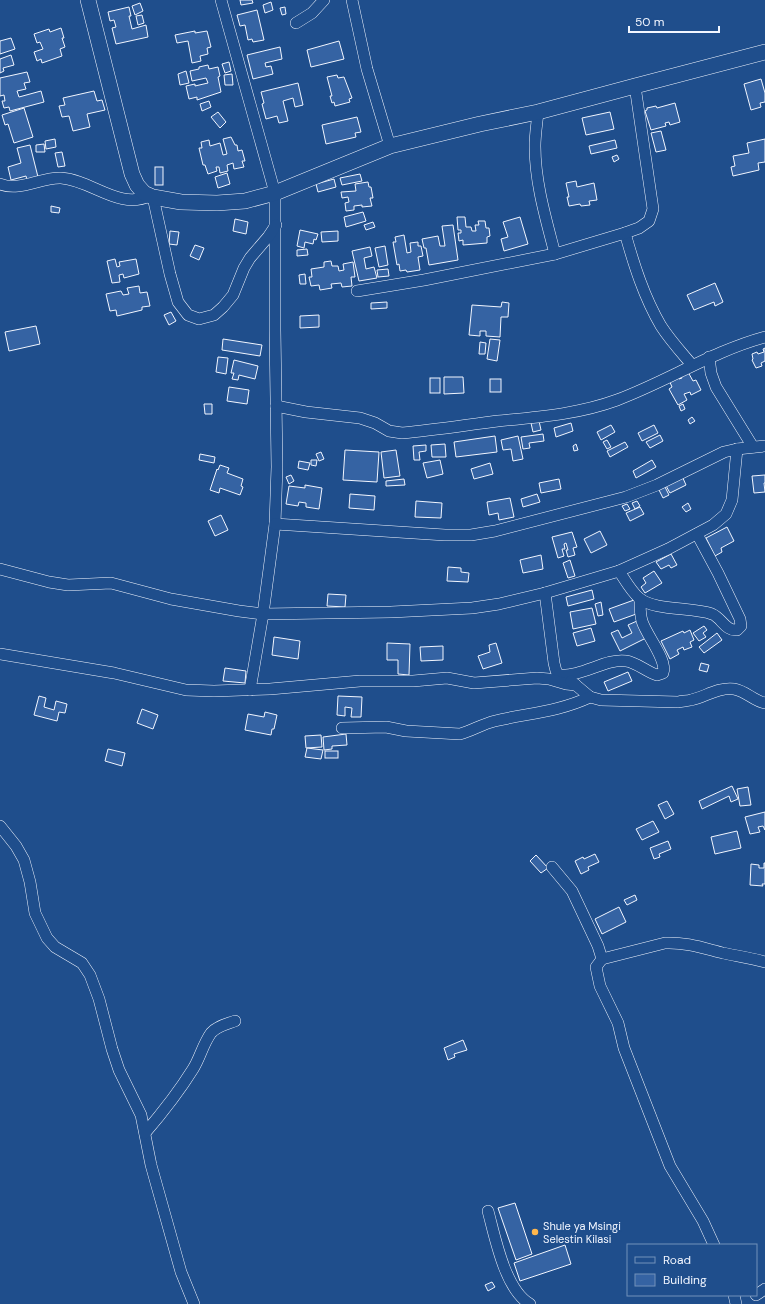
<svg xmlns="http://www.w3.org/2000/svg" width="765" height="1304" font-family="'DM Sans',sans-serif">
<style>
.building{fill:#3563a3;stroke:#f2f6ff}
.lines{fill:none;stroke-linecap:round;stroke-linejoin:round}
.street-casing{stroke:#f2f6ff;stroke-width:12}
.secondary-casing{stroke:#f2f6ff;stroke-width:16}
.street{stroke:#1f4e8c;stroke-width:11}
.secondary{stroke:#1f4e8c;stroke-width:15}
.poi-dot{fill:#ffb74d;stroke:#1f4e8c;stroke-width:1.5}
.labels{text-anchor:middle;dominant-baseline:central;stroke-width:3;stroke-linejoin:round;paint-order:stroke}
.poi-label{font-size:11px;fill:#f2f6ff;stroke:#1f4e8c;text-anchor:start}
</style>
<rect width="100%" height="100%" fill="#1f4e8c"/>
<g class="building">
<polygon points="240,0 252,0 253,3 241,5"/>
<polygon points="271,2 273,10 265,13 263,5"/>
<polygon points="140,3 143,11 135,15 132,6"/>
<polygon points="129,7 131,16 129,16 132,29 146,25 148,37 116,44 112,28 116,27 114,20 110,21 108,12"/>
<polygon points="285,7 286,14 282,15 280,8"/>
<polygon points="257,10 264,40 253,42 252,39 248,40 245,25 240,26 237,15"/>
<polygon points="142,15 144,23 138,25 136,16"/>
<polygon points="61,28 64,38 62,38 65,47 60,49 62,56 42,63 41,59 37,61 34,52 43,49 40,42 37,43 34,34 49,29 50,32"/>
<polygon points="195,31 195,33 207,31 211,47 207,48 208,54 200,56 201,61 192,63 188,41 177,43 175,35"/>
<polygon points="11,38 15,49 0,54 0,41"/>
<polygon points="339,41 344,59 311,67 307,50"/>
<polygon points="280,47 282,59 265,63 266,67 271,66 273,74 253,79 247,55"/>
<polygon points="11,55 14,65 3,68 4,71 0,73 0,59"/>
<polygon points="229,62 231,71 225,73 222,64"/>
<polygon points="208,65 209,69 218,67 220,76 218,77 221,92 197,100 197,97 189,99 186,86 195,84 195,86 208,83 206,78 192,81 190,71 199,69 199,67"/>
<polygon points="186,71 189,83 180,85 178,74"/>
<polygon points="27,72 30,82 24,83 26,89 17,91 19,97 41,91 44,102 10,111 9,107 4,108 2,101 5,101 4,95 0,96 0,78"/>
<polygon points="232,74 233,85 225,85 224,75"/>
<polygon points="337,75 338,78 344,77 352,98 349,99 350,102 335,106 334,102 332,103 330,96 332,96 327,77"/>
<polygon points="761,79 765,93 765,102 760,103 761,107 751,110 744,84"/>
<polygon points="298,83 303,105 295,107 293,98 283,101 288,121 279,123 277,116 266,119 262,104 264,103 261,92"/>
<polygon points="94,91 97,101 102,100 105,110 87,114 90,127 73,131 69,116 62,117 59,106 65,105 63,98"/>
<polygon points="209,101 211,107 202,111 200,104"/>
<polygon points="675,103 680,122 670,125 669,122 665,123 666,126 651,130 645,111 647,110 647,108 656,106 657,108"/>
<polygon points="24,108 33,137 14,143 8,124 5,125 2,115"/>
<polygon points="218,112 226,122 220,128 211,117"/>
<polygon points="610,112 614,129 586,135 582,118"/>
<polygon points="357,117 361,132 355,133 356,137 326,144 322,125"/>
<polygon points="661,131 666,150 656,152 651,133"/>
<polygon points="231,137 235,145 237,145 238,151 242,150 245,161 242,161 244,167 234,169 233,163 227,165 228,171 220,173 219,167 216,167 217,171 208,174 205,165 203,165 199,148 202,148 201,142 209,140 210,146 220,143 223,155 227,154 223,139"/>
<polygon points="55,139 56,147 46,149 45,141"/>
<polygon points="765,139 765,162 758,163 759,170 733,176 731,167 735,166 733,156 749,153 747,143"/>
<polygon points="615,140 617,148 591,154 589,146"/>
<polygon points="44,144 45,152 36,152 36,145"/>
<polygon points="30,145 38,177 27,180 26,176 11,180 8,167 21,163 17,148"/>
<polygon points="62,152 65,166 58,167 55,153"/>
<polygon points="617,155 619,159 614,162 612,157"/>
<rect x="155" y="167" width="8" height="18"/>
<polygon points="227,173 230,184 218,188 215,177"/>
<polygon points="360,174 362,181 342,185 340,178"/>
<polygon points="334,179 336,187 318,192 316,184"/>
<polygon points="576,181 577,187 594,183 597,200 589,201 590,205 581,206 580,204 569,206 567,197 569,197 566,183"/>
<polygon points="368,182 369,187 371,187 373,198 370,198 372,206 362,207 362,205 354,206 354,210 346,211 345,203 349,202 348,197 342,198 341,192 356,191 355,184"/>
<polygon points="51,206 60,208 59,213 51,212"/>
<polygon points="363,212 366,221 346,227 344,217"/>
<polygon points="457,217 465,217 466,227 471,227 472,231 476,231 475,225 479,225 478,221 485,221 486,228 489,228 490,236 487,237 487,243 463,245 463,240 459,241 458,233 461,233 461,230 458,230"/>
<polygon points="520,217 528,244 504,251 501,239 508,237 503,222"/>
<polygon points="235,219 248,222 246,234 233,231"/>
<polygon points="373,222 375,227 366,230 364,225"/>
<polygon points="453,225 458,260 429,265 426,248 424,248 422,239 438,236 440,246 445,246 442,226"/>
<polygon points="300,230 318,234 316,240 314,239 313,244 305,242 304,248 297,246"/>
<polygon points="170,231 179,232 177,245 169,244"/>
<polygon points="338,231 338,241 322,242 321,232"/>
<polygon points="404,235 407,253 411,252 410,243 418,242 418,246 421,246 423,256 418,257 420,270 407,272 406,270 400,271 399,264 397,265 393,242 396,242 395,237"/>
<polygon points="195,245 204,248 199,260 190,256"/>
<polygon points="385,246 388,265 379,267 375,248"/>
<polygon points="370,247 372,256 364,258 366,269 374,267 377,278 359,281 352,251"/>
<polygon points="307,249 308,255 297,256 297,250"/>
<polygon points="115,259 117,267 120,266 119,262 136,259 139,274 124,278 123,274 119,275 120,282 112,283 107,261"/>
<polygon points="331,261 332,266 338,266 339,271 344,270 343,264 353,262 355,277 351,277 352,286 342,287 341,283 331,284 332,288 320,290 319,285 311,286 309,277 312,277 311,269 324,267 324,262"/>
<polygon points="388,269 389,276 378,277 377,270"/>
<polygon points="305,274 306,284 300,284 299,275"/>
<polygon points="715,283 723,302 715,306 714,302 694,310 687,295"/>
<polygon points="139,286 140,293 147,292 150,306 142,307 142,310 117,316 116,310 110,311 106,294 121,291 123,295 129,294 127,288"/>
<polygon points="387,302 387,308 371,309 371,303"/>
<polygon points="502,302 509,303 508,317 501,317 500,337 486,336 486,331 480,331 480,336 469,335 472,305 501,307"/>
<polygon points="171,312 176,321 169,325 164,315"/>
<polygon points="319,315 319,327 300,328 300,316"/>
<polygon points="36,326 40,344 9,351 5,332"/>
<polygon points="223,339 262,345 260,356 222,350"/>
<polygon points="490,339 500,340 497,361 487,359"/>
<polygon points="480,342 486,343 485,354 479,354"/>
<polygon points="765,348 765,361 761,363 762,366 756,368 752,360 753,359 752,354 757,352 758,354 764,352 763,349"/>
<polygon points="218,357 228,358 226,374 216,372"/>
<polygon points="234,360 258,366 255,379 239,375 238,380 232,379 234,373 231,373"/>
<polygon points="688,372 693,381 696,380 701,390 691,395 690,392 684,394 687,400 678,405 669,389 672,387 669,380 678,376 679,379 682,378 681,375"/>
<polygon points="444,377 463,377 464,393 444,394"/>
<rect x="430" y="378" width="10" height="15"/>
<rect x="490" y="379" width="11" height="13"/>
<polygon points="229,387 249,390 247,404 227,401"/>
<polygon points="204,404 212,404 212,414 205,414"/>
<polygon points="683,404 685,409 681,411 679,406"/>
<polygon points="692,417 695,421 690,424 688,420"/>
<polygon points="539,421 541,430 533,432 531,423"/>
<polygon points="571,423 573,431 556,437 554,428"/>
<polygon points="611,425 615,432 601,440 597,432"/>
<polygon points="654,425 658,433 642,441 638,433"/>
<polygon points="543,434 544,441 529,443 530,448 523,449 521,437"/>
<polygon points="660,435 663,441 650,448 646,442"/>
<polygon points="495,436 497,452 456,457 454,442"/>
<polygon points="518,436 523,459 513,461 511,449 503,450 501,440"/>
<polygon points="607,440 611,447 607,449 603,442"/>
<polygon points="625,442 628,447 610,457 607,451"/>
<polygon points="445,444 446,457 432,457 431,445"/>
<polygon points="576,444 578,450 574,451 573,446"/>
<polygon points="426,445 426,451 419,452 420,460 414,460 413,446"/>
<polygon points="345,450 379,452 377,482 343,480"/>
<polygon points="396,450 400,476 384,478 381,452"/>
<polygon points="321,452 324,459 319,461 316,454"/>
<polygon points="200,454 215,457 214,463 199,460"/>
<polygon points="311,460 317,460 316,466 311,465"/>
<polygon points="440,460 443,474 427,478 423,463"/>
<polygon points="652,460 656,467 636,478 633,471"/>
<polygon points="299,461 310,463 308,470 298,468"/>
<polygon points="490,463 493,474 474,479 471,469"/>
<polygon points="220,465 229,468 227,473 243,479 241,486 243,487 240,495 220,488 219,493 210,490 217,469 218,470"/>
<polygon points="291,475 294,481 289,484 286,477"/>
<polygon points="765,475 765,483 764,483 765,492 754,493 752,476"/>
<polygon points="682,476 686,485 670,493 665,484"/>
<polygon points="404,479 405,485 386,486 386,481"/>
<polygon points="559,479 561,489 541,493 539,483"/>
<polygon points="305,485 322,488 319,509 306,507 306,503 299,502 298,506 286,504 289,486 305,488"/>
<polygon points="664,485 669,495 663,498 658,488"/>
<polygon points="350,494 375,496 374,510 349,508"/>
<polygon points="537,494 540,502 523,507 521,499"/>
<polygon points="510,498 514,517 499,520 498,513 489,515 487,502"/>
<polygon points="416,501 442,503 441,518 415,517"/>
<polygon points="637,501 640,506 635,509 632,503"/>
<polygon points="688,503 691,509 686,512 682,507"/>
<polygon points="627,504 630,509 625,511 622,506"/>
<polygon points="640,507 644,514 630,521 626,513"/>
<polygon points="221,515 228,530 215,536 208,521"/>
<polygon points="727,527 734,541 721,548 722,552 715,556 706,538"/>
<polygon points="600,531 607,545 591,553 584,539"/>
<polygon points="572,532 577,547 573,548 575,555 568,557 566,550 568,550 566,543 564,544 565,549 562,549 564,556 558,558 552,537"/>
<polygon points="671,554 677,565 671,568 669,565 661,569 656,562"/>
<polygon points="541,555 543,569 523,573 520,560"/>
<polygon points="570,560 575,576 568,578 563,563"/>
<polygon points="448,567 461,568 461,572 469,573 468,582 447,581"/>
<polygon points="654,571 662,583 645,593 641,587 646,583 643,578"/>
<polygon points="592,590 594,599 568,606 566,597"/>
<polygon points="328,594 346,595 345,607 327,606"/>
<polygon points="634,600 639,613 614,622 609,609"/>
<polygon points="601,602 603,615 598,616 595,604"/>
<polygon points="592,608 596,624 573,629 570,612"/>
<polygon points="637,621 646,638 620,651 611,633 618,630 622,638 632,633 628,625"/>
<polygon points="704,626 707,630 703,633 706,637 699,641 693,633"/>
<polygon points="591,628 595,641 577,646 573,633"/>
<polygon points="690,630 694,640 690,642 692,647 684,650 683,647 677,650 679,654 670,659 661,641 683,631 684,633"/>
<polygon points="717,633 722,640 704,653 699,647"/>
<polygon points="274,637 300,641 298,659 272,655"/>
<polygon points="387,643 410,644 409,675 398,674 398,660 387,660"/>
<polygon points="496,643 502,663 483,669 478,656 490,652 489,645"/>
<polygon points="443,646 443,660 421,661 420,647"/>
<polygon points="701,663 709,665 707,672 699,670"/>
<polygon points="225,668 246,671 245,683 223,681"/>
<polygon points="628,672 632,681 608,691 604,682"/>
<polygon points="39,696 46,698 44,707 54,710 56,701 67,704 65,713 59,712 57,721 34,715"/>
<polygon points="338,696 362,697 361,717 351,717 352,708 345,707 345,716 337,715"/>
<polygon points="142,709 158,715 153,729 137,723"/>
<polygon points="265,712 277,715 274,729 272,729 271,735 245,730 248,714 264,717"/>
<polygon points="346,734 347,745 332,746 332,749 324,750 323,737"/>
<polygon points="321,735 322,747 306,748 305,736"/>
<polygon points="307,748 323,750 321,759 305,757"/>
<polygon points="108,749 125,753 122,766 105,761"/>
<rect x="325" y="751" width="13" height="7"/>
<polygon points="732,786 738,799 731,802 729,796 702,809 699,801"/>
<polygon points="748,787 751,805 740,806 737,789"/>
<polygon points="667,801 674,814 665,819 658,805"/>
<polygon points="765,812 765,830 763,826 758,827 760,832 750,834 745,817"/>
<polygon points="653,821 659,832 642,840 636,829"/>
<polygon points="737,831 741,848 715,854 711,837"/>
<polygon points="668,841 671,849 659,854 660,857 654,859 650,848"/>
<polygon points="595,854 599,862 588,867 589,870 581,874 575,861 583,857 584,859"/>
<polygon points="536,855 548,868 541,873 530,861"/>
<polygon points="764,863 765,863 765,884 762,884 763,886 750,885 751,864 759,865 759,868 764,868"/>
<polygon points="635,895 637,900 627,905 624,900"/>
<polygon points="619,907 626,922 602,934 595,919"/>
<polygon points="463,1040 467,1050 454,1054 455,1057 448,1060 444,1048"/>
<polygon points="515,1203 532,1254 516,1260 498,1208"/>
<polygon points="565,1245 571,1264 520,1281 514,1263"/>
<polygon points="492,1282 495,1287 488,1291 485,1285"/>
</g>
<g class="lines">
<defs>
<g id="street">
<polyline points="221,0 275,193 275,330 277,467 275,524 263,614 250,690"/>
<polyline points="352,0 367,69 390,146"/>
<polyline points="296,23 312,13 324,0"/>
<path d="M538,112c-1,11 -3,23 -3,34 0,37 11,73 20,108"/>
<path d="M0,184c20,8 41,-7 61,-6 31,2 57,32 89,18"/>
<polyline points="153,197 170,274 178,302 188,315 199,319 214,315 223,307 233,295 244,268 250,258 268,237 276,225"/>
<path d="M625,233c9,32 19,64 36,93 9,14 20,26 31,39"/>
<polyline points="357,291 424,280 555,254 625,233 639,228 649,221 653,209 635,86"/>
<polyline points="709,357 711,373 716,387 753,447"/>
<path d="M276,406l30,6 54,6 15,5 14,8 13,2c32,-3 64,-8 96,-12 41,-4 81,-7 119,-21 51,-19 96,-49 148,-63"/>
<polyline points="275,524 445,535 471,535 495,531 626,497 657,485 724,452 737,449 765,446"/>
<polyline points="0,569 49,582 68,585 111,583 171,599 239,611 263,614 391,612 472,608 499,604 545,593 619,571 668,549 713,525 726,514 732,500 737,449"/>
<path d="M619,571c6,9 12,20 20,27 15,13 54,9 73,16 10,4 13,17 25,16l4,-4 -1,-7 -22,-46 -21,-39"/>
<path d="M545,593l9,70 2,8 3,4c23,2 47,-17 67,-14 10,1 21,11 31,14l6,-2c5,-13 -17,-38 -21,-52 -2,-7 -2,-15 -2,-22"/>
<polyline points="0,654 114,673 186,690 214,691 270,689 360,681 413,681 447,678 474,683 537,678 549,679 566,684 576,685"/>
<path d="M571,681l19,16 11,3 77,2c4,-1 9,-1 13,-2 14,-3 27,-13 43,-11 12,2 20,12 31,14"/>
<path d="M342,728l44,-1 20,4 54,3c12,-3 22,-10 35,-13 34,-8 63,-9 95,-24"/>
<polyline points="0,826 16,846 24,860 30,882 35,913 47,938 55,947 82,963 90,975 99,999 112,1049 119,1070 141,1115 151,1165 181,1272 194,1304"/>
<polyline points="552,867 572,891 598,946 602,959 596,967 600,986 618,1023 624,1048 670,1166 703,1221 714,1245"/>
<path d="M602,959l63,-16c21,-1 38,5 58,10 14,3 28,5 42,9"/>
<path d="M145,1133c18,-21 33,-40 48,-64 7,-11 10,-25 18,-36 6,-7 16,-9 24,-12"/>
<path d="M488,1211c7,26 17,79 42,93"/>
<polyline points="734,1295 736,1304"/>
<polyline points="756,1295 765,1289"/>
</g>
<polyline id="secondary" points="88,0 132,174 137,185 144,193 153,197 181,202 217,203 245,201 275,193 390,146 480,124 538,112 635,86 765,52"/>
</defs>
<use href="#street" class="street-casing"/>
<use href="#secondary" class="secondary-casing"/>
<use href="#street" class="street"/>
<use href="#secondary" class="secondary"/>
</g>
<circle class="poi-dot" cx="535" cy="1232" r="4"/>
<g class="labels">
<g class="poi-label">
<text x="543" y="1226">Shule ya Msingi<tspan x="543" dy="13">Selestin Kilasi</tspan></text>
</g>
</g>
<rect x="627" y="1244" width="130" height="52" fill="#1f4e8c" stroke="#7391ba"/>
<rect x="635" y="1257" width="20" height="6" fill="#1f4e8c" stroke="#7391ba"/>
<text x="663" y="1264" font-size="12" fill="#f2f6ff">Road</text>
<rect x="635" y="1274" width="20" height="12" fill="#3563a3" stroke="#7391ba"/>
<text x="663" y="1284" font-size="12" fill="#f2f6ff">Building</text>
<path d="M629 26v6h90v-6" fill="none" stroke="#f2f6ff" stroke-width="2"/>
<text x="635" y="26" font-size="12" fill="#f2f6ff" stroke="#1f4e8c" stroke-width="3" paint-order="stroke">50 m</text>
</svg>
